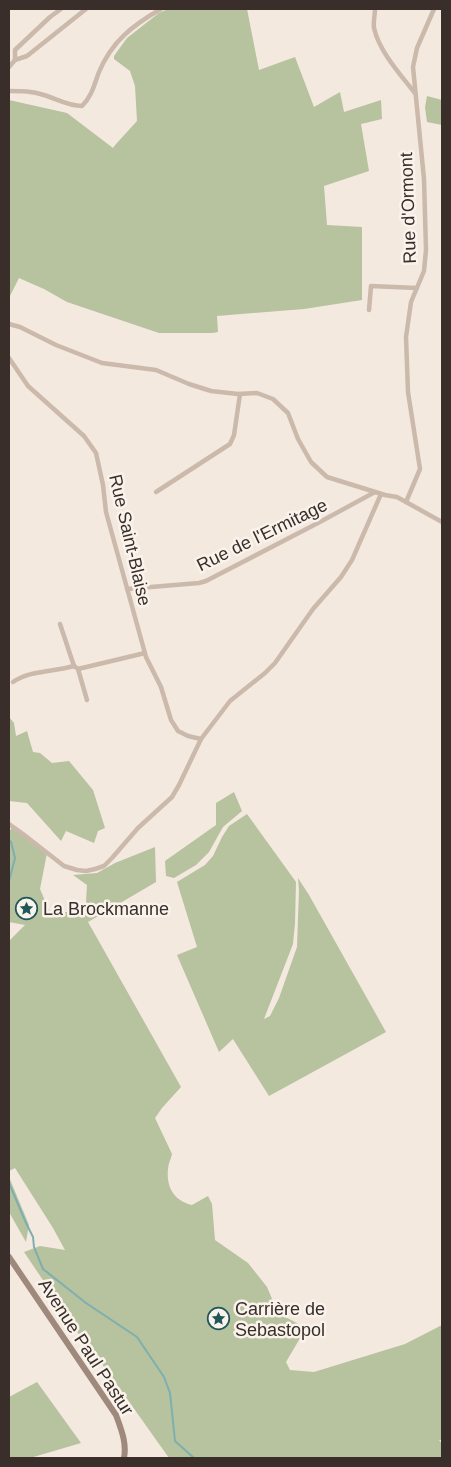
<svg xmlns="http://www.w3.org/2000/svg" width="451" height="1467" font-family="Helvetica,sans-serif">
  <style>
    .green { fill: #b7c29f }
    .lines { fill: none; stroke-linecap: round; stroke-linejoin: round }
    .stream { stroke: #7eafb0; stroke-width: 2 }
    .minor { stroke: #cbb9ab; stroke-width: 4.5 }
    .secondary { stroke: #9f887c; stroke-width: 6 }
    .labels { text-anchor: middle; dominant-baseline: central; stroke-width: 5; stroke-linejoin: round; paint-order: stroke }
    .street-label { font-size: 18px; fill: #392e2a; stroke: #faf3ec }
    .poi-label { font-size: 18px; fill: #392e2a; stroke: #faf3ec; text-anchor: start }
  </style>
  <rect width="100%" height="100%" fill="#f3e9df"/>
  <g class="green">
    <polygon points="168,9 247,9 259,70 295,57 314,107 340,92 344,112 381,100 382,119 361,124 369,171 324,186 327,225 362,227 362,300 304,309 217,316 218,332 213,333 159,333 67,302 44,289 19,278 9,298 9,100 67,113 113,148 116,144 137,121 135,86 130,71 114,59 114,56 127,38 159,13"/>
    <polygon points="427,96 442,100 442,125 427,122 425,107"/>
    <polygon points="9,717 14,723 16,736 27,731 33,752 40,753 52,763 69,761 93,790 105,828 98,831 94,843 66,831 61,841 27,803 9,801"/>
    <polygon points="234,792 242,811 223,827 209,852 196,865 174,878 166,876 165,861 216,825 216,803"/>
    <polygon points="247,814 296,882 295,923 293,944 264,1019 270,1016 279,998 297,947 299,890 298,878 309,895 386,1032 269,1096 233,1039 219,1052 177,955 197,947 177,882 205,865 213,856 222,837 229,826"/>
    <path d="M 13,826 L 47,853 L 40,889 L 52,917 L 63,912 L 77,912 L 86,902 L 87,885 L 73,875 L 97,873 L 115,863 L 155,847 L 156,882 L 88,922 L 181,1087 L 162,1108 L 155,1118 L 172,1154 C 171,1159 168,1164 168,1169 C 166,1187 174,1201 192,1205 L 208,1196 L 212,1204 L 215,1240 L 248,1263 L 267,1287 L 278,1313 L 306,1328 L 286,1362 L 290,1370 L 314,1372 L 405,1344 L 442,1325 L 442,1440 L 439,1440 L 442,1444 L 442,1458 L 169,1458 L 108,1372 L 58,1307 L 57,1301 L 24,1252 L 40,1246 L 65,1250 L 53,1228 L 15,1168 L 9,1171 L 9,941 L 25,925 L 9,922 L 9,832 Z"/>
    <polygon points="9,1177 29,1225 26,1242 9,1212"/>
    <polygon points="37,1382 81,1443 30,1458 9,1458 9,1397"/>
  </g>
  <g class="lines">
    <g class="stream">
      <polyline points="9,841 11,842 15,858 9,881"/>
      <polyline points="9,1183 26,1223 33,1237 34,1247 43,1269 86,1303 137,1337 164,1377 170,1393 175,1441 194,1458"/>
    </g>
    <g class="minor">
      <path d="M 375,9 C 375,15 373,22 374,28 C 379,51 400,74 414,92"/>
      <polyline points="15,60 27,56 86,9"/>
      <polyline points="9,67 15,60 15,50 50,17 61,9"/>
      <path d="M 9,91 C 21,91 32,91 44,95 C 57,99 68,106 82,106 C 92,96 94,85 99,72 C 112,41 133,25 161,9"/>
      <polyline points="369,310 371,286 417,288"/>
      <polyline points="9,324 20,327 56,345 102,363 156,370 189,384 211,391 238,394 257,393 273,399 288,413 298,439 311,462 327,477 385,495 397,497 442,522"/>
      <polyline points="9,358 28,386 84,436 96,453 103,485 106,512 146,657 161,687 171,720 178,731 188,736 201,739"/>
      <polyline points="156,492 230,444 234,435 240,394"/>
      <polyline points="406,502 420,469 408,392 406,337 411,302 424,271 426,250 424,179 413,67 417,48 434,9"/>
      <polyline points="127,589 199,583 206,581 318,523 375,492"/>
      <polyline points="60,624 74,666"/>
      <polyline points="74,666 78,669 145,653"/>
      <polyline points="78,669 87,700"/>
      <path d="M 13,682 C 30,670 54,672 74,666"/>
      <polyline points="9,824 23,834 64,866 77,870 86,871 95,869 104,866 112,858 138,828 172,797 179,785 201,739 230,701 265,673 275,663 313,609 341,577 352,560 381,494"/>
    </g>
    <path class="secondary" d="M 9,1257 L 116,1415 C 121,1429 127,1443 124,1458"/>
  </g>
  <defs>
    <symbol id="sight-ring" viewBox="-11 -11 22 22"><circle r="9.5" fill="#faf3ec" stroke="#20585a" stroke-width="1.5"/><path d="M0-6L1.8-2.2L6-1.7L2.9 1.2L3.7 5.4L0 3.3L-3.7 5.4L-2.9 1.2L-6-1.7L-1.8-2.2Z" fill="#20585a"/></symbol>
  </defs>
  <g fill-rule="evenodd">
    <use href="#sight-ring" x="14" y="896" width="25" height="25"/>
    <use href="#sight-ring" x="206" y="1306" width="25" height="25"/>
  </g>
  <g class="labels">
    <g class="street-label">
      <text transform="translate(408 208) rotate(-92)">Rue d'Ormont</text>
      <text transform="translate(262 535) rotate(-26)">Rue de l'Ermitage</text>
      <text transform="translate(130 540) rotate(77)">Rue Saint-Blaise</text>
      <text transform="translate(86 1347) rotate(57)">Avenue Paul Pastur</text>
    </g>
    <g class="poi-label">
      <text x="43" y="909">La Brockmanne</text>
      <text x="235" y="1309">Carrière de<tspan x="235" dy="21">Sebastopol</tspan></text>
    </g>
  </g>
  <rect width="451" height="1467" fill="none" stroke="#392e2a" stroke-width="20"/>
</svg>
